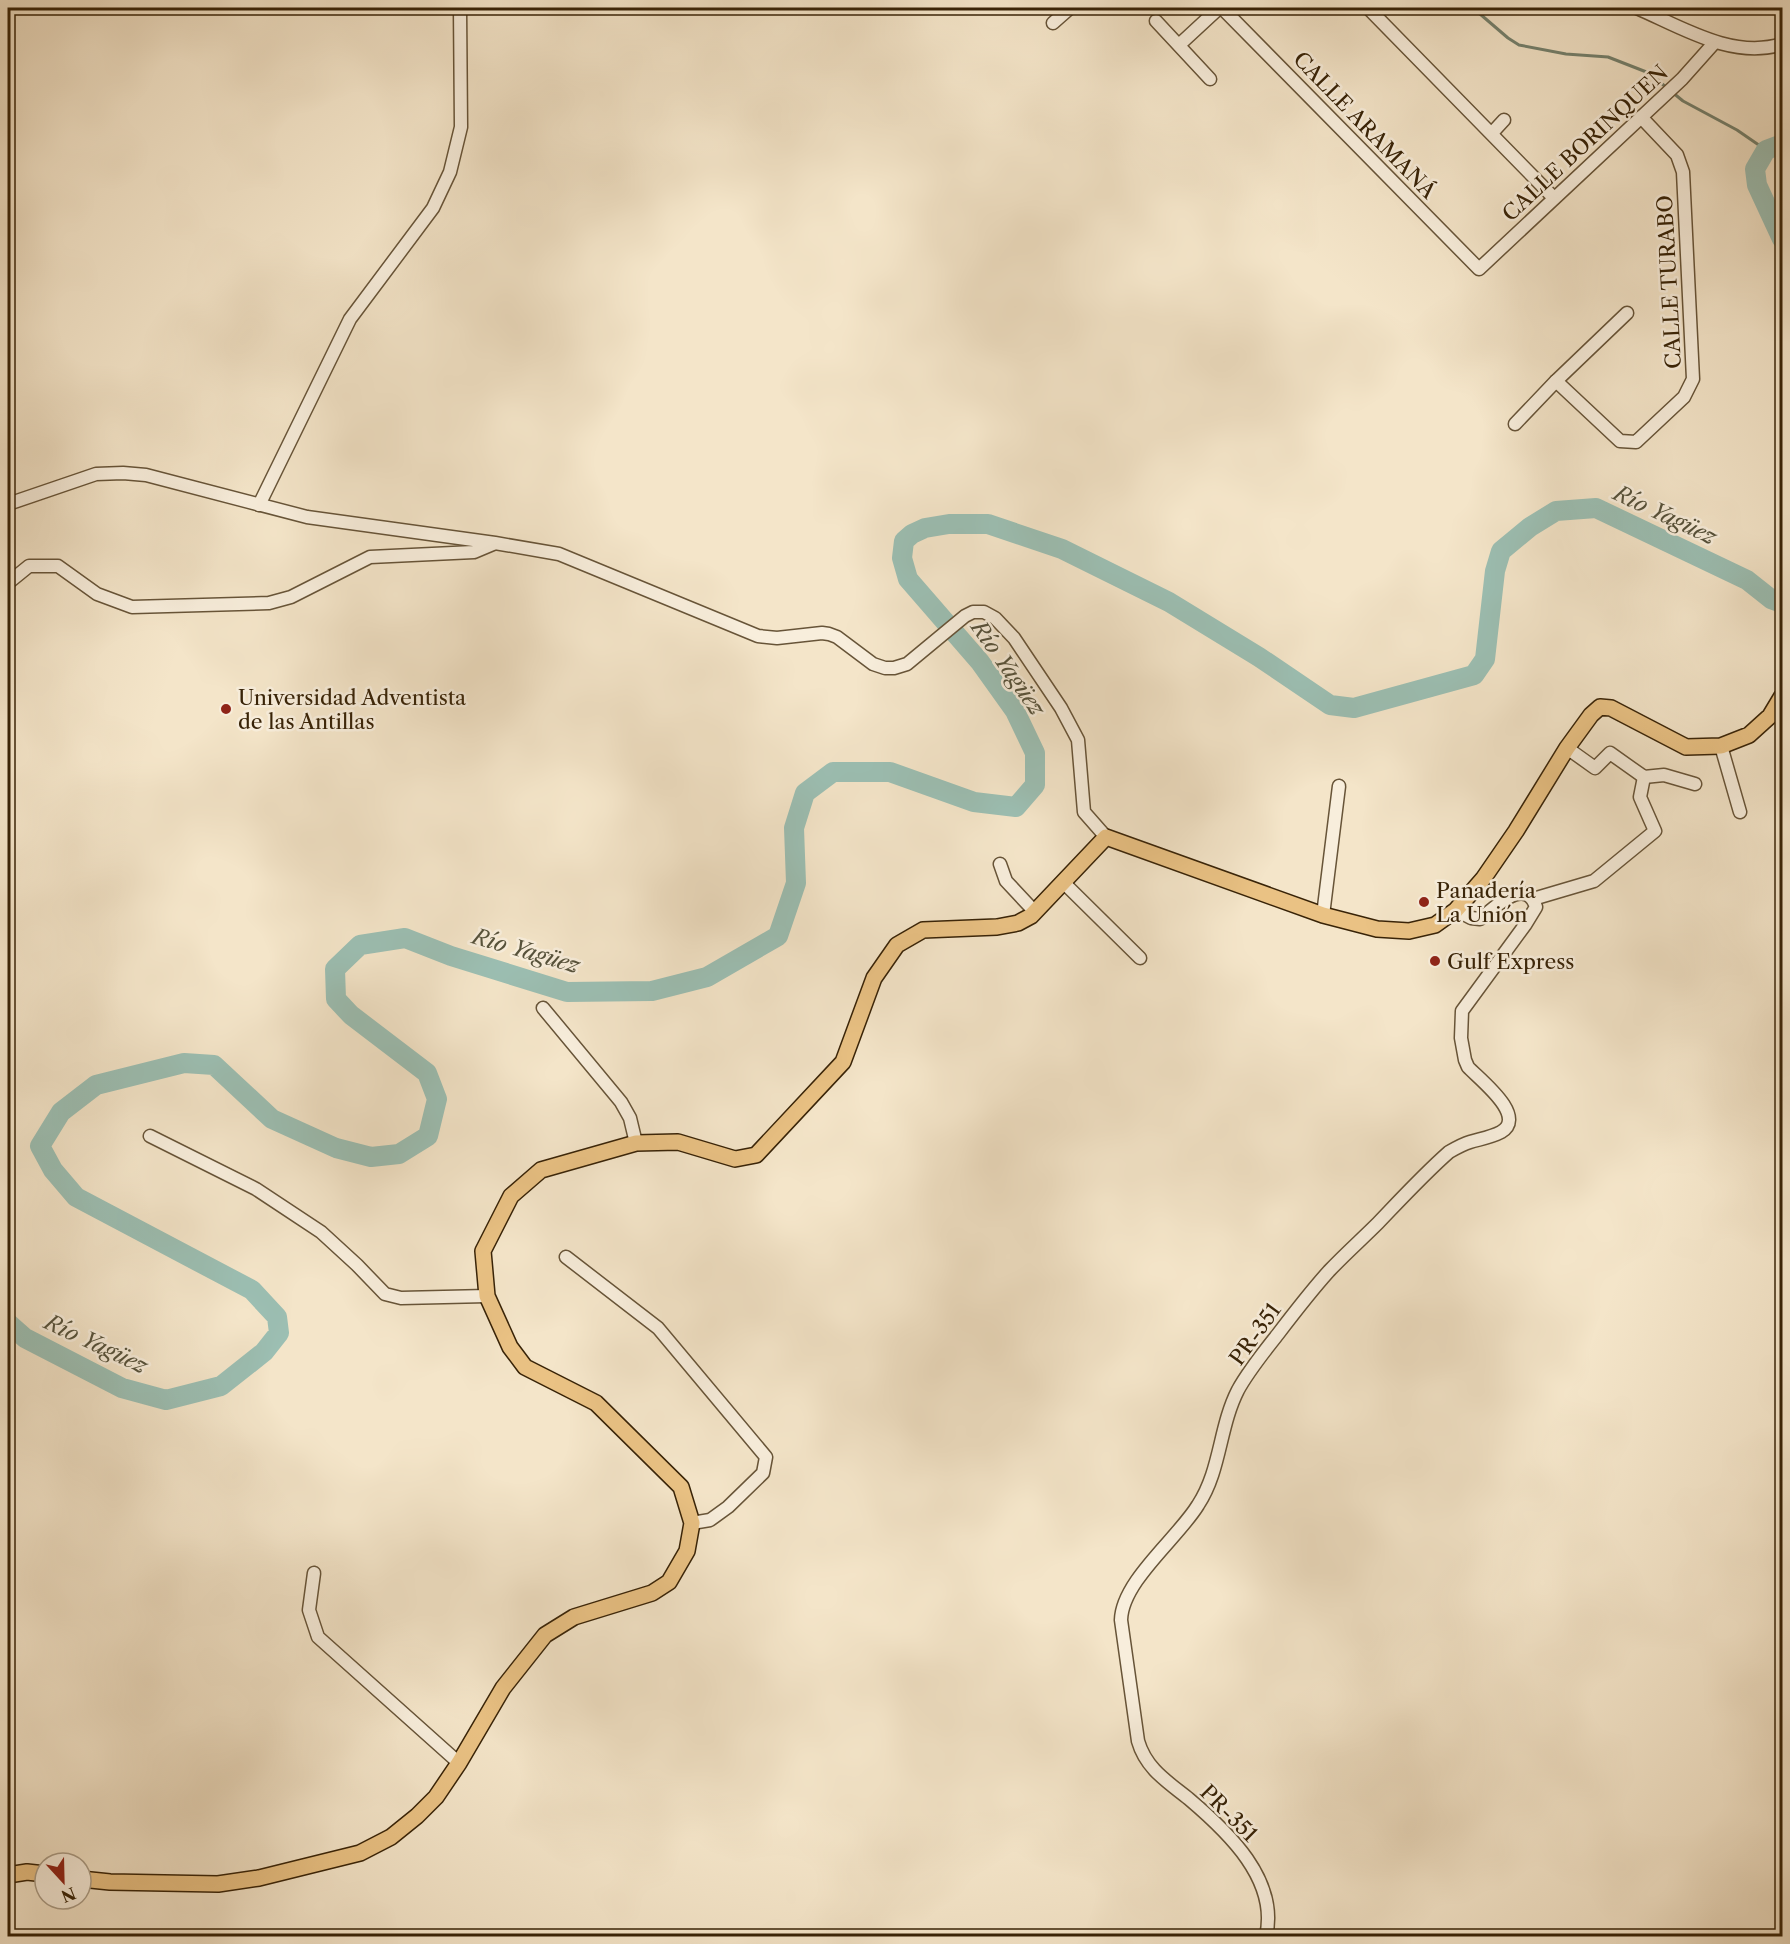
<svg xmlns="http://www.w3.org/2000/svg" width="1790" height="1944" font-family="'Libre Caslon Text',serif">
  <style>
    .lines { fill: none; stroke-linecap: round; stroke-linejoin: round }
    .stream { stroke: #74816e; stroke-width: 3 }
    .river { stroke: #9cbfb3; stroke-width: 20 }
    .minor-casing { stroke: #675438; stroke-width: 15 }
    .major-casing { stroke: #382307; stroke-width: 18 }
    .minor { stroke: #f8eedc; stroke-width: 12 }
    .major { stroke: #eac284; stroke-width: 15 }
    .poi-dot { fill: #8f2418; stroke: #f8eedc; stroke-width: 2 }
    .labels { text-anchor: middle; dominant-baseline: central; stroke-width: 5; stroke-linejoin: round; paint-order: stroke }
    .street-label { font-size: 21px; fill: #382307; stroke: #f8eedc }
    .poi-label { font-size: 21px; fill: #382307; stroke: #f8eedc; text-anchor: start }
    .water-label { font-size: 22px; font-style: italic; fill: #56523b; stroke: #f8eedc }
  </style>
  <rect width="100%" height="100%" fill="#f4e5c9"/>
  <filter id="stains"><feTurbulence type="fractalNoise" baseFrequency=".00333" numOctaves="4"/><feColorMatrix values="0 0 0 0 .2 0 0 0 0 .09 0 0 0 0 .02 0 0 0 .5 -.17"/></filter>
  <radialGradient id="worn" r=".72"><stop offset=".6" stop-color="#630" stop-opacity="0"/><stop offset="1" stop-color="#630" stop-opacity=".3"/></radialGradient>
  <g class="lines">
    <g class="stream">
      <polyline points="1473,8 1508,38 1519,45 1566,54 1608,57 1649,73 1667,88"/>
      <polyline points="1672,92 1683,101 1737,130 1766,150"/>
    </g>
    <g class="river">
      <polyline points="1782,144 1766,150 1755,169 1757,185 1782,239"/>
      <polyline points="8,1323 25,1338 122,1388 166,1400 221,1386 264,1352 279,1333 277,1317 252,1290 76,1197 53,1170 40,1146 61,1112 96,1085 184,1063 214,1065 272,1119 336,1148 371,1157 399,1154 428,1136 437,1099 427,1073 351,1015 336,999 335,969 360,945 405,938 451,956 567,992 652,991 707,977 778,936 796,883 794,828 805,793 833,772 890,772 974,802 1016,807 1035,785 1035,753 1015,711 980,662 908,579 902,558 904,541 912,534 925,528 949,524 988,524 1062,549 1169,602 1259,657 1330,705 1354,708 1474,675 1485,659 1495,571 1501,551 1530,527 1556,511 1596,508 1747,580 1771,599 1782,603"/>
    </g>
    <defs>
      <g id="minor">
        <polyline points="1222,8 1479,269 1682,79 1715,42"/>
        <polyline points="1368,8 1554,198"/>
        <path d="M 1637,8 C 1681,27 1733,60 1782,44"/>
        <polyline points="1156,21 1210,79"/>
        <polyline points="1053,23 1070,8"/>
        <polyline points="1179,45 1219,8"/>
        <polyline points="1492,133 1504,120"/>
        <polyline points="1556,381 1620,441 1636,442 1684,397 1693,379 1683,172 1677,155 1641,117"/>
        <polyline points="1515,424 1556,381 1627,313"/>
        <polyline points="8,504 96,474 123,473 146,475 307,517 495,543 559,554 758,636 777,638 822,633 829,634 837,637 873,664 885,668 894,668 907,664 965,616 973,612 984,612 995,618 1014,638 1061,708 1078,740 1084,812 1106,837"/>
        <polyline points="259,505 350,319 433,208 450,172 461,127 460,8"/>
        <polyline points="8,583 29,566 58,566 97,594 132,607 269,603 291,597 370,557 474,552 493,544"/>
        <polyline points="1721,746 1740,812"/>
        <polyline points="1567,748 1595,768 1610,753 1644,777 1664,775 1695,784"/>
        <polyline points="1000,864 1006,881 1035,912"/>
        <polyline points="1063,882 1140,958"/>
        <polyline points="1533,899 1594,881 1655,831 1640,797 1644,777"/>
        <polyline points="1323,915 1339,786"/>
        <polyline points="543,1008 621,1102 630,1118 636,1143"/>
        <polyline points="150,1136 256,1189 321,1232 357,1265 385,1294 401,1298 487,1296"/>
        <polyline points="566,1257 658,1328 766,1457 763,1473 728,1507 710,1520 692,1523"/>
        <polyline points="314,1573 309,1610 318,1637 459,1763"/>
        <path d="M 1266,1936 C 1279,1880 1228,1832 1189,1799 C 1168,1782 1146,1769 1138,1741 L 1121,1620 C 1122,1581 1178,1538 1198,1505 C 1221,1470 1219,1427 1238,1390 C 1249,1370 1264,1352 1278,1334 C 1294,1313 1311,1291 1329,1271 C 1345,1254 1362,1239 1378,1223 C 1401,1199 1424,1174 1449,1152 C 1456,1148 1463,1144 1470,1142 C 1480,1139 1492,1137 1501,1132 C 1528,1116 1479,1079 1468,1067 L 1465,1060 L 1461,1038 L 1462,1011 L 1525,925 L 1536,907 C 1525,875 1495,908 1480,919 L 1471,918 L 1456,910"/>
      </g>
      <g id="major">
        <polyline points="8,1875 27,1872 45,1874"/>
        <polyline points="81,1879 110,1882 218,1884 259,1878 360,1853 391,1837 417,1816 436,1797 459,1763 503,1688 545,1635 574,1617 652,1593 669,1582 687,1551 692,1523 681,1487 596,1403 525,1367 510,1347 487,1296 483,1251 511,1196 541,1170 636,1143 678,1142 735,1159 756,1155 843,1062 874,978 897,945 923,930 997,927 1018,923 1031,916 1106,837 1323,915 1377,929 1409,931 1435,925 1456,910 1483,879 1516,831 1567,748 1591,715 1600,707 1611,708 1686,747 1721,746 1749,735 1770,716 1782,696"/>
      </g>
    </defs>
    <use href="#minor" class="minor-casing"/>
    <use href="#major" class="major-casing"/>
    <use href="#minor" class="minor"/>
    <use href="#major" class="major"/>
  </g>
  <g class="poi-dot">
    <circle cx="226" cy="709" r="6"/>
    <circle cx="1424" cy="902" r="6"/>
    <circle cx="1435" cy="961" r="6"/>
  </g>
  <g class="labels">
    <g class="street-label">
      <text transform="translate(1365 125) rotate(46)">CALLE ARAMANÁ</text>
      <text transform="translate(1585 143) rotate(-43)">CALLE BORINQUEN</text>
      <text transform="translate(1669 282) rotate(-93)">CALLE TURABO</text>
      <text transform="translate(1255 1334) rotate(-54)">PR-351</text>
      <text transform="translate(1229 1813) rotate(45)">PR-351</text>
    </g>
    <g class="poi-label">
      <text x="238" y="697">Universidad Adventista<tspan x="238" dy="24">de las Antillas</tspan></text>
      <text x="1436" y="890">Panadería<tspan x="1436" dy="24">La Unión</tspan></text>
      <text x="1447" y="961">Gulf Express</text>
    </g>
    <g class="water-label">
      <text transform="translate(1665 515) rotate(25)">Río Yagüez</text>
      <text transform="translate(1008 668) rotate(55)">Río Yagüez</text>
      <text transform="translate(526 951) rotate(16)">Río Yagüez</text>
      <text transform="translate(96 1344) rotate(25)">Río Yagüez</text>
    </g>
  </g>
  <rect width="1790" height="1944" fill="none" stroke="#f4e5c9" stroke-width="30"/>
  <rect x="9" y="9" width="1772" height="1926" fill="none" stroke="#382307" stroke-width="3"/>
  <rect x="15" y="15" width="1760" height="1914" fill="none" stroke="#382307" stroke-width="1.5"/>
  <g transform="translate(63 1881) rotate(158)"><circle r="28" fill="#f8eedc" stroke="#ab9d87" stroke-width="1.5"/>
  <path d="M0-4.5L10 22L0 15L-10 22Z" fill="#8f2418"/>
  <text y="-9" font-size="16" font-weight="bold" text-anchor="middle" fill="#382307">N</text>
  </g>
  <rect width="100%" height="100%" filter="url(#stains)"/>
  <rect width="100%" height="100%" fill="url(#worn)"/>
</svg>
